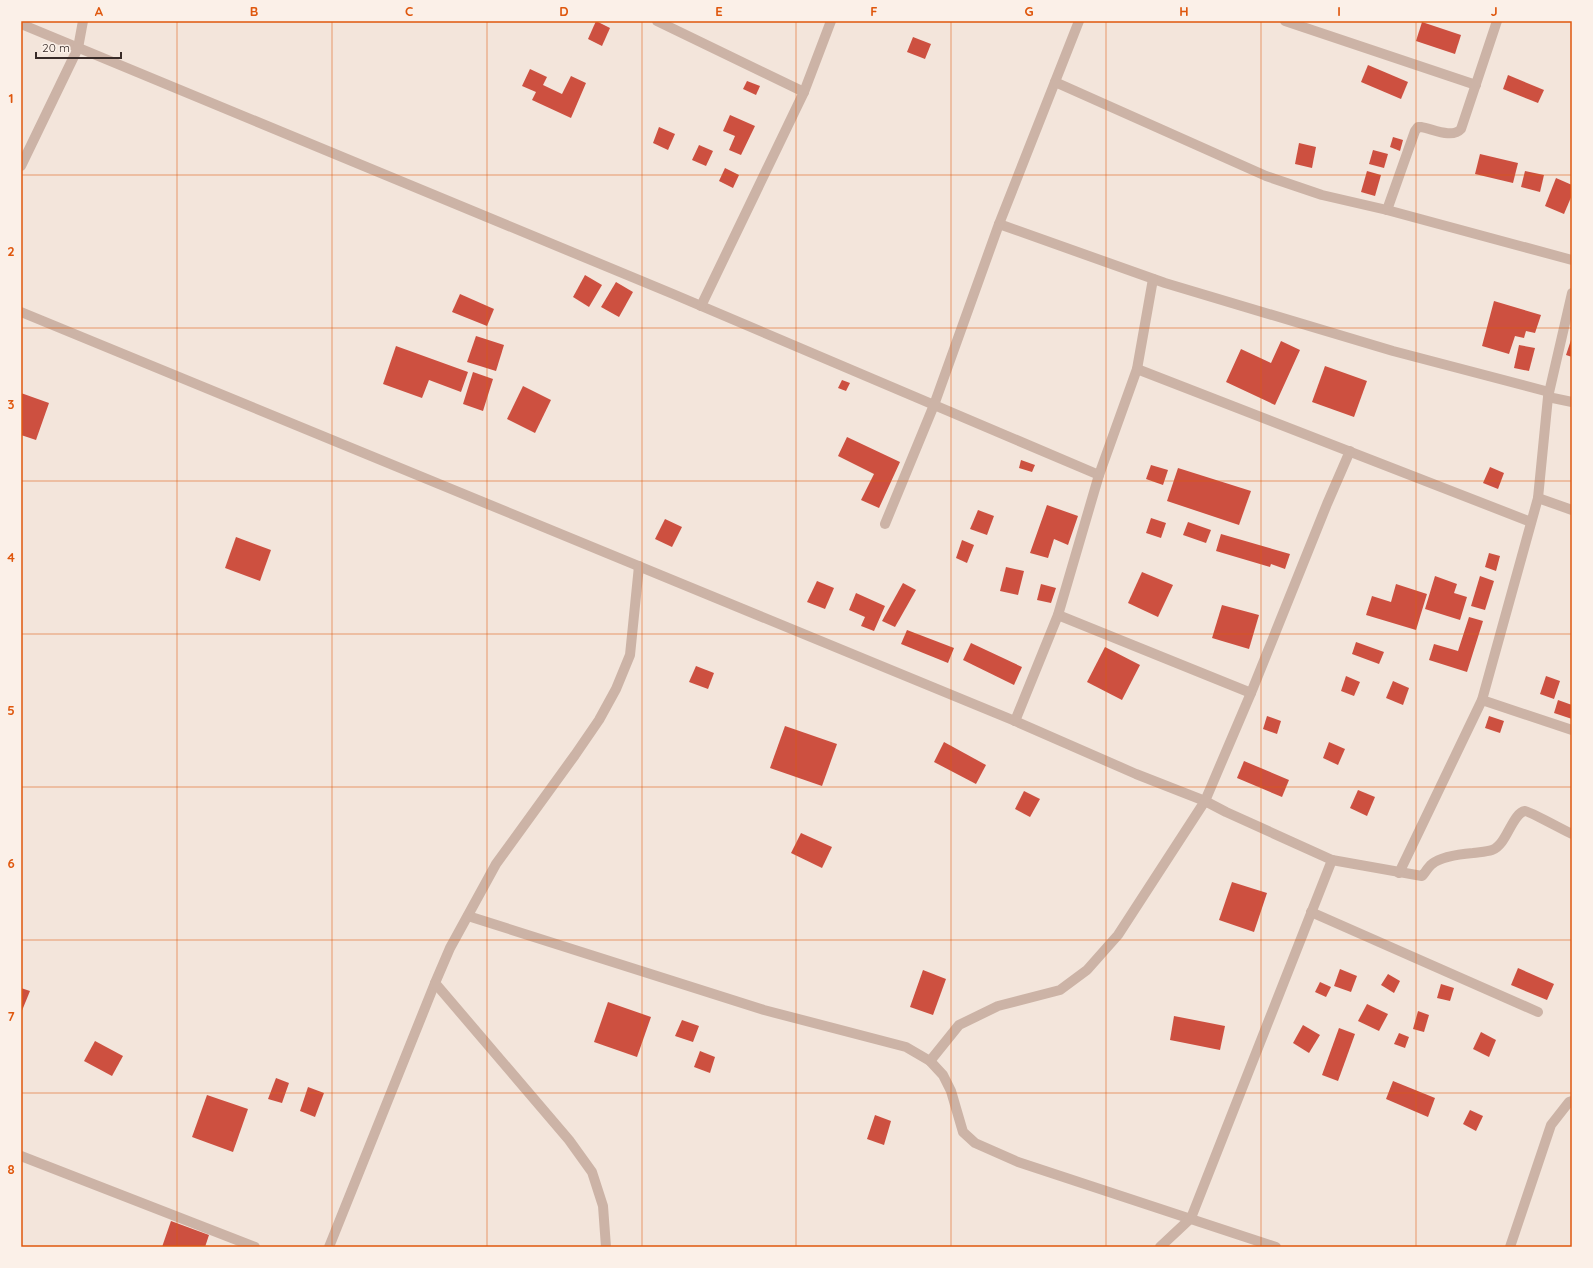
<svg xmlns="http://www.w3.org/2000/svg" width="1593" height="1268" font-family="Quicksand,sans-serif">
  <style>
    .building { fill: #cd5040 }
    .lines { fill: none; stroke-linecap: round; stroke-linejoin: round }
    .street { stroke: #ccb3a6; stroke-width: 10 }
    .grid { fill: none; stroke: #df570d; stroke-width: 1; stroke-opacity: 0.55 }
    .neatline { fill: none; stroke: #df570d; stroke-width: 1.5 }
    .grid-label { font-size: 13px; text-anchor: middle; font-weight: bold; fill: #df570d }
  </style>
  <rect width="100%" height="100%" fill="#f3e5db"/>
  <g class="building">
    <polygon points="596,21 610,28 602,46 588,39"/>
    <polygon points="1422,22 1461,35 1455,54 1416,41"/>
    <polygon points="913,37 931,44 925,59 907,52"/>
    <polygon points="1368,65 1408,82 1401,99 1361,82"/>
    <polygon points="530,69 547,77 543,85 562,94 571,76 586,83 571,118 532,100 536,92 522,86"/>
    <polygon points="1508,75 1544,90 1538,103 1503,89"/>
    <polygon points="747,81 760,86 756,95 743,89"/>
    <polygon points="730,115 755,126 741,155 729,150 735,136 723,131"/>
    <polygon points="659,127 675,134 668,150 653,143"/>
    <polygon points="1393,137 1403,140 1400,151 1390,147"/>
    <polygon points="1299,143 1316,147 1312,168 1295,164"/>
    <polygon points="699,145 713,151 706,166 692,160"/>
    <polygon points="1373,150 1388,154 1384,168 1369,164"/>
    <polygon points="1480,154 1518,163 1513,183 1475,174"/>
    <polygon points="725,168 739,175 733,188 719,181"/>
    <polygon points="1367,171 1381,175 1375,196 1361,192"/>
    <polygon points="1525,171 1544,175 1540,192 1521,187"/>
    <polygon points="1556,178 1572,185 1572,195 1564,214 1545,206"/>
    <polygon points="585,275 602,285 589,307 573,297"/>
    <polygon points="616,282 633,292 619,317 601,307"/>
    <polygon points="460,294 494,309 487,326 452,312"/>
    <polygon points="1494,301 1541,315 1535,333 1526,331 1524,338 1515,336 1509,354 1482,346"/>
    <polygon points="476,336 504,345 496,371 467,362"/>
    <polygon points="1572,337 1572,357 1566,355"/>
    <polygon points="1281,341 1300,350 1275,405 1226,382 1241,349 1271,363"/>
    <polygon points="1519,345 1535,348 1529,371 1514,368"/>
    <polygon points="396,346 468,372 461,392 429,380 422,398 383,384"/>
    <polygon points="1325,366 1367,381 1354,417 1312,402"/>
    <polygon points="473,372 493,379 483,411 463,404"/>
    <polygon points="842,380 850,383 846,391 838,388"/>
    <polygon points="523,386 551,400 535,433 507,419"/>
    <polygon points="21,393 49,403 36,440 21,435"/>
    <polygon points="847,437 900,462 879,508 861,500 874,474 838,456"/>
    <polygon points="1021,460 1035,465 1032,472 1019,468"/>
    <polygon points="1151,465 1168,470 1163,485 1146,479"/>
    <polygon points="1490,467 1504,473 1498,489 1483,483"/>
    <polygon points="1178,468 1251,491 1239,525 1167,501"/>
    <polygon points="1047,505 1078,516 1068,545 1054,539 1048,558 1030,553"/>
    <polygon points="978,510 994,516 987,535 970,529"/>
    <polygon points="1151,518 1166,523 1161,538 1146,533"/>
    <polygon points="665,519 682,527 672,547 655,539"/>
    <polygon points="1188,522 1211,530 1206,543 1183,535"/>
    <polygon points="1221,534 1290,554 1285,569 1271,564 1270,567 1216,551"/>
    <polygon points="236,537 271,550 260,581 225,568"/>
    <polygon points="962,540 974,545 967,563 956,558"/>
    <polygon points="1489,553 1500,556 1496,571 1485,567"/>
    <polygon points="1006,567 1024,571 1018,595 1000,591"/>
    <polygon points="1142,572 1173,585 1158,617 1128,603"/>
    <polygon points="1435,576 1457,584 1454,593 1467,597 1460,620 1425,609"/>
    <polygon points="1480,576 1494,581 1485,610 1471,606"/>
    <polygon points="817,581 834,588 825,609 807,602"/>
    <polygon points="903,583 916,590 895,627 882,621"/>
    <polygon points="1041,584 1056,588 1051,603 1037,600"/>
    <polygon points="1396,584 1427,594 1416,630 1366,615 1372,596 1391,602"/>
    <polygon points="856,593 885,606 874,631 861,626 865,617 849,610"/>
    <polygon points="1222,605 1259,615 1249,649 1212,638"/>
    <polygon points="1469,617 1483,621 1467,672 1429,660 1434,644 1458,651"/>
    <polygon points="907,630 954,648 948,663 901,644"/>
    <polygon points="1356,642 1384,652 1379,664 1352,654"/>
    <polygon points="971,643 1022,667 1014,685 963,660"/>
    <polygon points="1105,647 1140,665 1122,700 1087,682"/>
    <polygon points="696,666 714,673 708,689 689,682"/>
    <polygon points="1346,676 1360,682 1354,696 1341,691"/>
    <polygon points="1546,676 1560,681 1554,699 1540,694"/>
    <polygon points="1393,681 1409,688 1403,705 1386,698"/>
    <polygon points="1558,700 1572,705 1572,719 1554,713"/>
    <polygon points="1267,716 1281,721 1277,734 1263,729"/>
    <polygon points="1489,716 1504,721 1500,733 1485,728"/>
    <polygon points="785,726 837,744 822,786 770,768"/>
    <polygon points="944,742 986,765 976,784 934,762"/>
    <polygon points="1329,742 1345,749 1338,765 1323,758"/>
    <polygon points="1244,761 1289,780 1282,797 1237,778"/>
    <polygon points="1358,790 1375,797 1367,816 1350,808"/>
    <polygon points="1024,791 1040,799 1030,817 1015,809"/>
    <polygon points="801,833 832,847 822,868 791,853"/>
    <polygon points="1232,882 1267,893 1254,932 1219,920"/>
    <polygon points="1518,968 1554,984 1547,1000 1511,985"/>
    <polygon points="1340,969 1357,976 1351,992 1334,986"/>
    <polygon points="923,970 946,979 933,1015 910,1007"/>
    <polygon points="1388,974 1400,981 1394,993 1381,985"/>
    <polygon points="1320,982 1331,987 1326,997 1315,992"/>
    <polygon points="1441,984 1454,988 1450,1001 1437,998"/>
    <polygon points="21,988 30,991 21,1013"/>
    <polygon points="608,1002 651,1017 637,1057 594,1042"/>
    <polygon points="1367,1004 1388,1014 1379,1031 1358,1021"/>
    <polygon points="1418,1011 1429,1015 1424,1032 1413,1029"/>
    <polygon points="1174,1016 1225,1026 1220,1050 1170,1040"/>
    <polygon points="682,1020 699,1026 693,1042 675,1036"/>
    <polygon points="1303,1025 1320,1035 1309,1053 1293,1043"/>
    <polygon points="1339,1028 1355,1034 1338,1081 1322,1075"/>
    <polygon points="1481,1032 1496,1040 1489,1057 1473,1049"/>
    <polygon points="1399,1033 1409,1037 1405,1048 1394,1044"/>
    <polygon points="95,1041 123,1056 112,1076 84,1061"/>
    <polygon points="700,1051 715,1057 710,1073 694,1067"/>
    <polygon points="276,1078 289,1083 282,1103 268,1099"/>
    <polygon points="1393,1081 1435,1098 1428,1117 1386,1099"/>
    <polygon points="308,1087 324,1093 315,1117 300,1111"/>
    <polygon points="207,1095 248,1109 233,1152 192,1137"/>
    <polygon points="1470,1110 1483,1116 1476,1131 1463,1124"/>
    <polygon points="875,1115 891,1121 884,1145 867,1139"/>
    <polygon points="171,1221 209,1235 205,1247 162,1247"/>
  </g>
  <g class="lines">
    <g class="street">
      <polyline points="657,21 804,92"/>
      <polyline points="1285,21 1476,85"/>
      <polyline points="21,24 673,294 1099,475"/>
      <polyline points="1055,82 1266,176 1322,195 1387,210 1572,260"/>
      <polyline points="21,166 78,48 83,21"/>
      <path d="M 1387,210 L 1415,131 L 1418,127 L 1421,127 C 1433,129 1452,139 1461,129 L 1497,21"/>
      <polyline points="999,224 1165,283 1393,351 1549,392"/>
      <polyline points="701,306 804,92 831,21"/>
      <path d="M 21,312 L 1015,721 L 1136,774 L 1205,801 L 1226,812 L 1332,860 L 1422,876 C 1425,873 1428,867 1432,864 C 1442,856 1461,854 1473,853 C 1479,852 1486,852 1492,850 C 1507,845 1512,813 1525,811 C 1529,811 1565,831 1572,834"/>
      <polyline points="1137,369 1531,522"/>
      <polyline points="1548,397 1572,402"/>
      <polyline points="1538,498 1572,510"/>
      <polyline points="885,524 934,405 999,224 1079,21"/>
      <polyline points="1058,615 1251,693"/>
      <polyline points="1482,700 1572,730"/>
      <polyline points="1015,721 1058,615 1099,475 1137,369 1153,279"/>
      <polyline points="1399,873 1482,700 1538,498 1548,397 1572,293"/>
      <polyline points="1311,912 1538,1012"/>
      <polyline points="468,916 764,1010 906,1047 930,1061 943,1075 951,1091 963,1132 975,1143 1018,1162 1276,1247"/>
      <polyline points="930,1061 959,1025 998,1006 1060,990 1087,970 1118,935 1205,801 1251,693 1327,504 1350,451"/>
      <polyline points="21,1156 255,1247"/>
      <polyline points="329,1247 435,983"/>
      <polyline points="606,1247 603,1206 592,1172 569,1140 435,983 450,948 496,864 575,755 599,720 616,689 630,655 639,566"/>
      <polyline points="1160,1247 1191,1218 1332,860"/>
      <polyline points="1510,1247 1551,1125 1569,1102 1572,1101"/>
    </g>
  </g>
  <path class="grid" d="M 177,21 L 177,1247M 332,21 L 332,1247M 487,21 L 487,1247M 642,21 L 642,1247M 796,21 L 796,1247M 951,21 L 951,1247M 1106,21 L 1106,1247M 1261,21 L 1261,1247M 1416,21 L 1416,1247M 21,175 L 1572,175M 21,328 L 1572,328M 21,481 L 1572,481M 21,634 L 1572,634M 21,787 L 1572,787M 21,940 L 1572,940M 21,1093 L 1572,1093"/>
  <rect width="1593" height="1268" fill="none" stroke="#fbf0e8" stroke-width="44"/>
  <path d="M36 52v6h85v-6" fill="none" stroke="#382b28" stroke-width="2"/>
  <text x="42" y="52" font-size="12" fill="#382b28" stroke="#fbf0e8" stroke-width="3" paint-order="stroke">20 m</text>
  <rect x="22" y="22" width="1549" height="1224" class="neatline"/>
  <g class="grid-label">
    <text x="99" y="16">A</text>
    <text x="254" y="16">B</text>
    <text x="409" y="16">C</text>
    <text x="564" y="16">D</text>
    <text x="719" y="16">E</text>
    <text x="874" y="16">F</text>
    <text x="1029" y="16">G</text>
    <text x="1184" y="16">H</text>
    <text x="1339" y="16">I</text>
    <text x="1494" y="16">J</text>
    <text x="11" y="103">1</text>
    <text x="11" y="256">2</text>
    <text x="11" y="409">3</text>
    <text x="11" y="562">4</text>
    <text x="11" y="715">5</text>
    <text x="11" y="868">6</text>
    <text x="11" y="1021">7</text>
    <text x="11" y="1174">8</text>
  </g>
</svg>
